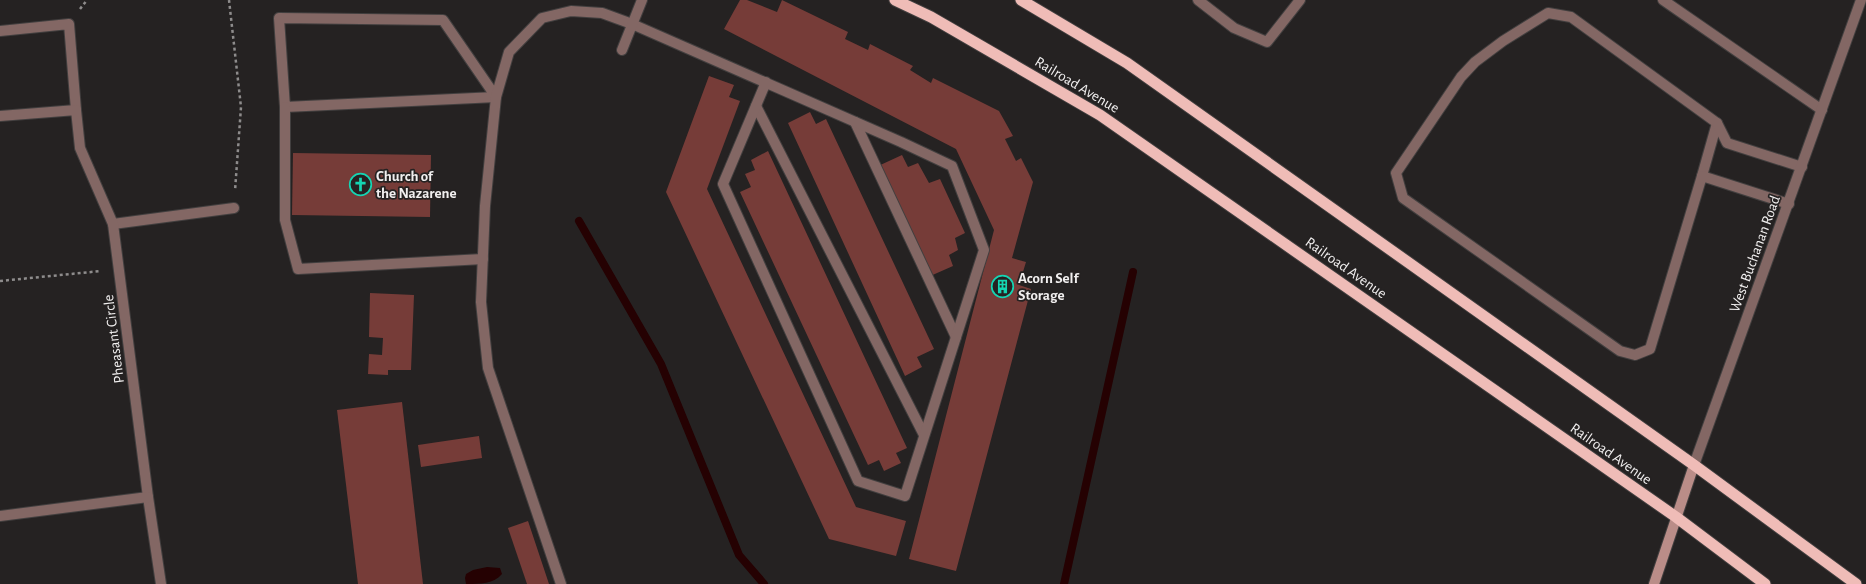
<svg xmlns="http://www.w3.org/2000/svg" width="1866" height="584" font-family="'Alegreya Sans',sans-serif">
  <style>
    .water { fill: #250102 }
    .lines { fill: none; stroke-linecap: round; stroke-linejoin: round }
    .stream { stroke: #250102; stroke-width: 8 }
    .building { fill: #763c38 }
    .service-casing { stroke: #423f3f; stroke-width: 12 }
    .minor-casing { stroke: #423f3f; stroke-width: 12 }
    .tertiary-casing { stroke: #423f3f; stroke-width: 12 }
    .secondary-casing { stroke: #423f3f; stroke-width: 12 }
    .trunk-casing { stroke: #423f3f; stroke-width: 13 }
    .path { stroke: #8e8c8c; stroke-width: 2.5; stroke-dasharray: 3 3; stroke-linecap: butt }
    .service { stroke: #836764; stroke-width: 10 }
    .minor { stroke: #836764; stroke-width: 10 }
    .tertiary { stroke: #836764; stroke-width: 10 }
    .secondary { stroke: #ba8d88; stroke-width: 10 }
    .trunk { stroke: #efbcb7; stroke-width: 11 }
    .labels { text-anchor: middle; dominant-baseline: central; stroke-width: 3.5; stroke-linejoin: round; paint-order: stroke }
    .street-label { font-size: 15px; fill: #f1efef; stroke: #252222 }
    .poi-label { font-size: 15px; font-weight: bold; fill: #f1efef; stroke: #252222; text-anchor: start }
  </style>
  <rect width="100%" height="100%" fill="#252222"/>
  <path class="water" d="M 487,567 L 500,568 L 502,574 C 494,584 480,584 466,584 L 465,578 L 466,574 L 473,570 Z"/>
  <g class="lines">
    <g class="stream">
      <polyline points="579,221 661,364 739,555 764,584"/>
      <polyline points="1064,584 1133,272"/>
    </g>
  </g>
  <g class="building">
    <polygon points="740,0 747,0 777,12 782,0 848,32 845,39 868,50 870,44 913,66 910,70 931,83 933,78 999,111 1013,136 1005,139 1016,161 1021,158 1033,182 1012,258 1026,262 1019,285 1031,289 956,571 909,559 994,230 956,149 724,29"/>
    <polygon points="709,76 734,85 729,97 740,101 707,189 856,507 906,521 896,556 829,539 666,192"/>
    <polygon points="810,112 816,124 826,119 934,349 917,357 922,367 905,376 788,123"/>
    <polygon points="768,151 907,448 896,453 901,463 884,471 879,460 868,465 740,192 751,187 745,174 755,170 751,160"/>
    <polygon points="293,153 431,155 430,217 292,215"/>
    <polygon points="902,155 908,167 918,163 929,183 940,179 965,233 955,238 958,250 949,255 953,266 928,277 876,167"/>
    <polygon points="370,293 414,295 411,370 388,370 388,375 368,374 369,354 382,355 383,338 369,337"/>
    <polygon points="402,402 423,584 358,584 337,410"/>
    <polygon points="479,436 482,458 421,467 418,445"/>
    <polygon points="528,521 549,584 527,584 508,528"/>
  </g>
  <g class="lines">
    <defs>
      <g id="service">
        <polyline points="1198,0 1234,28 1267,42 1300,0"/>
        <polyline points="1663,0 1822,110"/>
        <polygon points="279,18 443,20 496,97 285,107"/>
        <polyline points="0,31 69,24 76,110"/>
        <polyline points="756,106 924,435"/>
        <polyline points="285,107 285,220 298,269 483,259"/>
        <polyline points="855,122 956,337"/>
        <polyline points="1702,176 1717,123"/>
        <polyline points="1789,204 1702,176 1650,349 1635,355 1620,351 1403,198 1396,173 1461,77 1475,62 1503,41 1548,13 1571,17 1717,123 1727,143 1802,167"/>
        <polyline points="113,224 234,208"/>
        <polyline points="561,584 488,368 481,302 485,206 496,97 509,52 542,18 571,11 602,13 632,24 901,142 952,166 984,250 905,496 858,481 723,184 766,82"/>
      </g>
      <g id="minor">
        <polyline points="622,50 642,0"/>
        <polyline points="0,116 76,110 80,148 113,224 148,497 161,584"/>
        <polyline points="0,516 148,497"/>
      </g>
      <polyline id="tertiary" points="1694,465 1861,0"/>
      <polyline id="secondary" points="1654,584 1694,465"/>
      <g id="trunk">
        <polyline points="895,0 931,17 1100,115 1676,517 1765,584"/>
        <polyline points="1021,0 1127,63 1694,465 1856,584"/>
      </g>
    </defs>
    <use href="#service" class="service-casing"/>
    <use href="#minor" class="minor-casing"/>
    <use href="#tertiary" class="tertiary-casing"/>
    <use href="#secondary" class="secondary-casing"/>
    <use href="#trunk" class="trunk-casing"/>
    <g class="path">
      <polyline points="229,0 241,107 235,191"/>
      <polyline points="80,9 87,0"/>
      <polyline points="0,281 101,271"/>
    </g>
    <use href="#service" class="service"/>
    <use href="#minor" class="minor"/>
    <use href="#tertiary" class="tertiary"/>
    <use href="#secondary" class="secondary"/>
    <use href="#trunk" class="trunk"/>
  </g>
  <defs>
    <symbol id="church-ring" viewBox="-11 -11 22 22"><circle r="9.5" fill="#252222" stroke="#15d5b3" stroke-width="1.5"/><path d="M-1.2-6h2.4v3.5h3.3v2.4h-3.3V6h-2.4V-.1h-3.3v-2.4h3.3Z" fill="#15d5b3"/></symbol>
    <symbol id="building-ring" viewBox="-11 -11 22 22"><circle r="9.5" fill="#252222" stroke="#15d5b3" stroke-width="1.5"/><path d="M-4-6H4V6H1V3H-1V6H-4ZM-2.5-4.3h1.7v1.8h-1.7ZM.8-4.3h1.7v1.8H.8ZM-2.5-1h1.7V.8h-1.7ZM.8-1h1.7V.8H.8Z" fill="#15d5b3"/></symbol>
  </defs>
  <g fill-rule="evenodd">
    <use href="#church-ring" x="348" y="172" width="25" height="25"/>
    <use href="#building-ring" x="990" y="274" width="25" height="25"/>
  </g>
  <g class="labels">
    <g class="street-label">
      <text transform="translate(1077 85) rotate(31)">Railroad Avenue</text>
      <text transform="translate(1755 254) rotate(-70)">West Buchanan Road</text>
      <text transform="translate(1346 268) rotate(35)">Railroad Avenue</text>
      <text transform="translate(114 339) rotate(-97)">Pheasant Circle</text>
      <text transform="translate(1611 454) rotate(35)">Railroad Avenue</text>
    </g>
    <g class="poi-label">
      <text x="376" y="176">Church of<tspan x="376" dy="17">the Nazarene</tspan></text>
      <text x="1018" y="278">Acorn Self<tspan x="1018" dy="17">Storage</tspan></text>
    </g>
  </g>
</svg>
